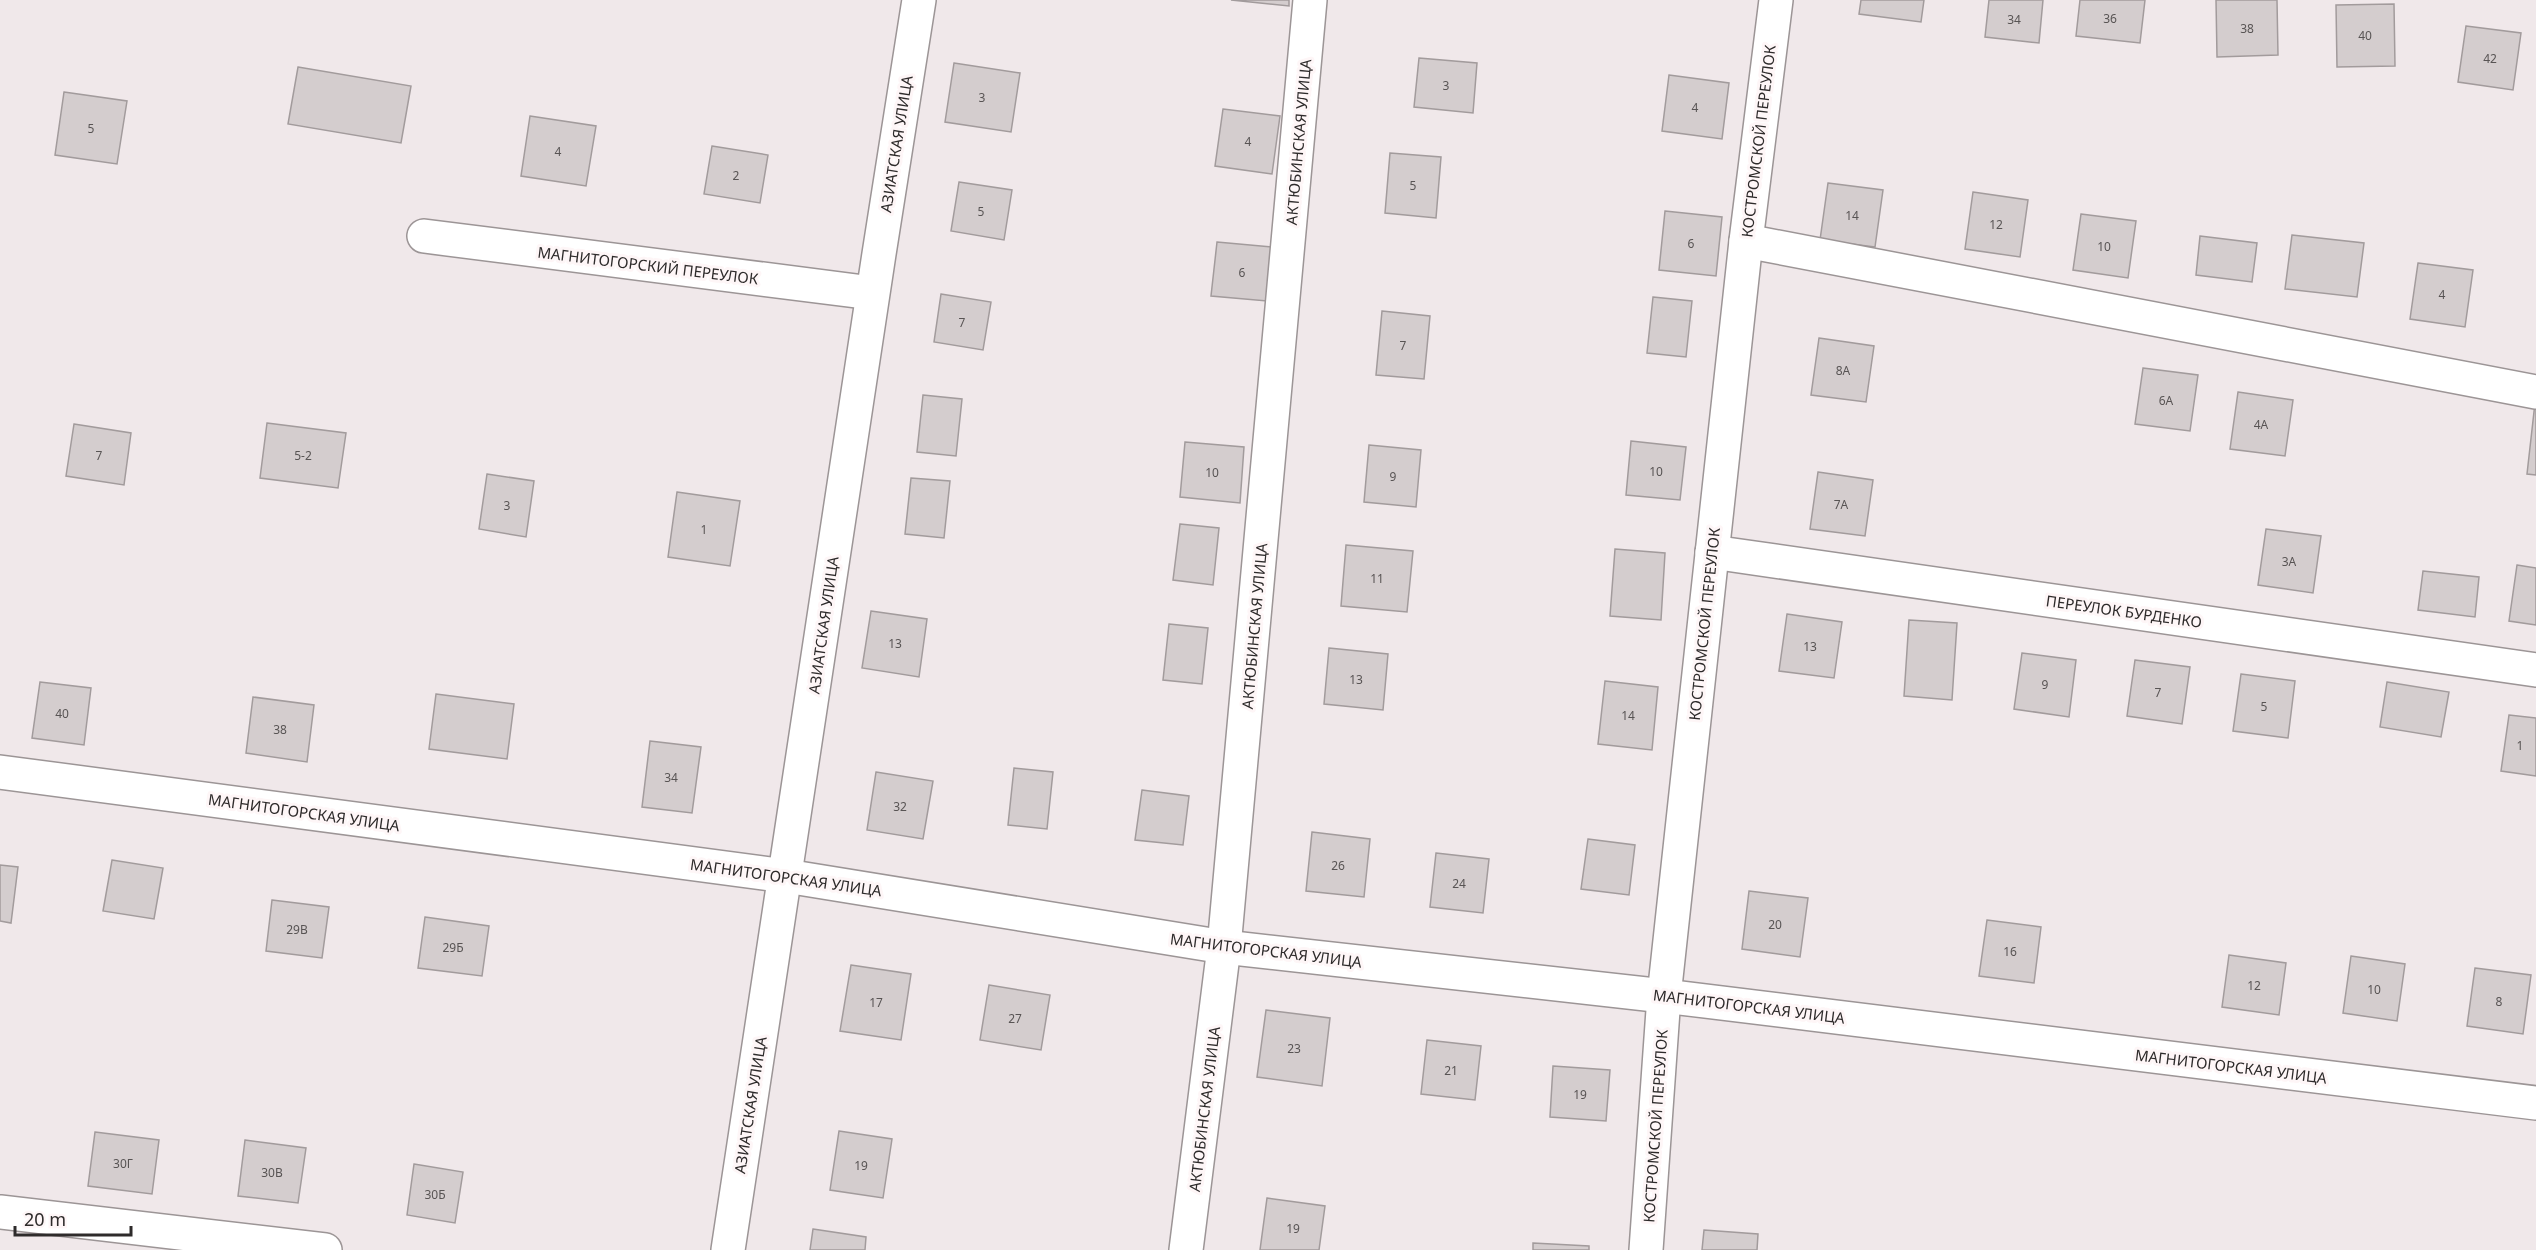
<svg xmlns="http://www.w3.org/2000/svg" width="2536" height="1250" font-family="'Noto Sans',sans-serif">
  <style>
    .building { fill: #d4cdce; stroke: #a29b9c; stroke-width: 1.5 }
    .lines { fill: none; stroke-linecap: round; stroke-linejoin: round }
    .street-casing { stroke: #9c9596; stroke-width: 36 }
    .street { stroke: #fff; stroke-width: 33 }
    .labels { text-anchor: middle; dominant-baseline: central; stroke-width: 6; stroke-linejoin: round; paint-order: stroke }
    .number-label { font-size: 12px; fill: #585454 }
    .street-label { font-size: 15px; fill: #2e2b2b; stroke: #fef6f7 }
  </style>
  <rect width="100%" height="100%" fill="#f0e8ea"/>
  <g class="building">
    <polygon points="1231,0 1289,0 1289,6"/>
    <polygon points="1861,0 1924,0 1921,22 1859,14"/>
    <polygon points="1989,0 2043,0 2039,43 1985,37"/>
    <polygon points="2080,0 2145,0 2140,43 2076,36"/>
    <polygon points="2216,0 2277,0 2278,55 2217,57"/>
    <polygon points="2394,4 2395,66 2337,67 2336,5"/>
    <polygon points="2466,26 2521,33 2513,90 2458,82"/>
    <polygon points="1419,58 1477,63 1473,113 1414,107"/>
    <polygon points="954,63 1020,73 1011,132 945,122"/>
    <polygon points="298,67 411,86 401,143 288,124"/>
    <polygon points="1669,75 1729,83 1722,139 1662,131"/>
    <polygon points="64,92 127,101 117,164 55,155"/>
    <polygon points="1223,109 1280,116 1272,174 1215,166"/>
    <polygon points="530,116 596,126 586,186 521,176"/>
    <polygon points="712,146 768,155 760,203 704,194"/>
    <polygon points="1390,153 1441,157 1436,218 1385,213"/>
    <polygon points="959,182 1012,190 1004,240 951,231"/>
    <polygon points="1828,183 1883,190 1875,247 1820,240"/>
    <polygon points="1973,192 2028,200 2020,257 1965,249"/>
    <polygon points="1665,211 1722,217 1716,276 1659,270"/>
    <polygon points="2081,214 2136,221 2128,278 2073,270"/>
    <polygon points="2292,235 2364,243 2357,297 2285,289"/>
    <polygon points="2200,236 2257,243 2252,282 2196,275"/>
    <polygon points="1217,242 1272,247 1267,301 1211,296"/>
    <polygon points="2418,263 2473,270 2465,327 2410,319"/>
    <polygon points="941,294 991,302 983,350 934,342"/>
    <polygon points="1653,297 1692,301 1686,357 1647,353"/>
    <polygon points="1382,311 1430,316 1424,379 1376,375"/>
    <polygon points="1819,338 1874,346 1866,402 1811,395"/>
    <polygon points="2143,368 2198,375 2190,431 2135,424"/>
    <polygon points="2238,392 2293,400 2285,456 2230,449"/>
    <polygon points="923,395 962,399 956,456 917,452"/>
    <polygon points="2535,403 2536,404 2536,475 2527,474"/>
    <polygon points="267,423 346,433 338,488 260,478"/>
    <polygon points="74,424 131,433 124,485 66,476"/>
    <polygon points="1631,441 1686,447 1680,500 1626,495"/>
    <polygon points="1185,442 1244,447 1240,503 1180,497"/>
    <polygon points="1369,445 1421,450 1416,507 1364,502"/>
    <polygon points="1818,472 1873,480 1865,536 1810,529"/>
    <polygon points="487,474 534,481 526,537 479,529"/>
    <polygon points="911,478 950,481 944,538 905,534"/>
    <polygon points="677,492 740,501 730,566 668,557"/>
    <polygon points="1180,524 1219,528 1213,585 1173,580"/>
    <polygon points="2266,529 2321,536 2313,593 2258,585"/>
    <polygon points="1346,545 1413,551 1407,612 1341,606"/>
    <polygon points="1615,549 1665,553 1661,620 1610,616"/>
    <polygon points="2517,565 2536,568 2536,625 2509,621"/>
    <polygon points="2423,571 2479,577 2475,617 2418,610"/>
    <polygon points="871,611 927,619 919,677 862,668"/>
    <polygon points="1787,614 1842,622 1834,678 1779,671"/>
    <polygon points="1909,620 1957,623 1952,700 1904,696"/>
    <polygon points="1169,624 1208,628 1202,684 1163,680"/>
    <polygon points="1329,648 1388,654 1383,710 1324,704"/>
    <polygon points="2022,653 2076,660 2069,717 2014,709"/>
    <polygon points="2135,660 2190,667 2182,724 2127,716"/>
    <polygon points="2241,674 2295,681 2288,738 2233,731"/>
    <polygon points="1605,681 1658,687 1652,750 1598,744"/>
    <polygon points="40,682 91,688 84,745 32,738"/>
    <polygon points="2387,682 2449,692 2441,737 2380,727"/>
    <polygon points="436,694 514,704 507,759 429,749"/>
    <polygon points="253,697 314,705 307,762 246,753"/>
    <polygon points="2509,715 2536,718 2536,776 2501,771"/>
    <polygon points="650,741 701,747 692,813 642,807"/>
    <polygon points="1014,768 1053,772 1047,829 1008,825"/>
    <polygon points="876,772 933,781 923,839 867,830"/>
    <polygon points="1142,790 1189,796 1183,845 1135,840"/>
    <polygon points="1312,832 1370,839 1364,897 1306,891"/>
    <polygon points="1588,839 1635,845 1629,895 1581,889"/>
    <polygon points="1436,853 1489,859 1483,913 1430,907"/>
    <polygon points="112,860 163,868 154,919 103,911"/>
    <polygon points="0,865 18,867 11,923 0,921"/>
    <polygon points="1749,891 1808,898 1800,957 1742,949"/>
    <polygon points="272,900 329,907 322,958 266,951"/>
    <polygon points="425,917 489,926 482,976 418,968"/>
    <polygon points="1987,920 2041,927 2034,983 1979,976"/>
    <polygon points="2229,955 2286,963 2279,1015 2222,1007"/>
    <polygon points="2351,956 2405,964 2397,1021 2343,1013"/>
    <polygon points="851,965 911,974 901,1040 840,1031"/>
    <polygon points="2475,968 2531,975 2523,1034 2467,1026"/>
    <polygon points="989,985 1050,995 1041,1050 980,1040"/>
    <polygon points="1266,1010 1330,1018 1322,1086 1257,1077"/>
    <polygon points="1427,1040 1481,1046 1475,1100 1421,1094"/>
    <polygon points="1553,1066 1610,1070 1606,1121 1550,1117"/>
    <polygon points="839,1131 892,1139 883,1198 830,1190"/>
    <polygon points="95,1132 159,1140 152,1194 88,1186"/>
    <polygon points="245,1140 306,1148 298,1203 238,1196"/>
    <polygon points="414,1164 463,1172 455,1223 407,1215"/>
    <polygon points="1267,1198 1325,1206 1319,1250 1260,1250"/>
    <polygon points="813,1229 866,1237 865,1250 810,1250"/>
    <polygon points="1704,1230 1758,1234 1757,1250 1702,1250"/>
    <polygon points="1533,1243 1589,1246 1589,1250 1533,1250"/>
  </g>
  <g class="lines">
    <defs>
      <g id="street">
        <polyline points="424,236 872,293"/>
        <polyline points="1746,241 2536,392"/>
        <polyline points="1712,552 2536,670"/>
        <polyline points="0,772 786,876 1224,947 1664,996 2536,1103"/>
        <polyline points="0,1212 325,1250"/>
        <path d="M 728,1250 C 793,833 852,416 919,0"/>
        <polyline points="1186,1250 1224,947 1310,0"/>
        <polyline points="1646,1250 1664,996 1746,241 1776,0"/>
      </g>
    </defs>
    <use href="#street" class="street-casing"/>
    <use href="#street" class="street"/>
  </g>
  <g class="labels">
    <g class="number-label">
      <text x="2110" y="18">36</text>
      <text x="2014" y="19">34</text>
      <text x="2247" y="28">38</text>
      <text x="2365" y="35">40</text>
      <text x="2490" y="58">42</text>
      <text x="1446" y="85">3</text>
      <text x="982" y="97">3</text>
      <text x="1695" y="107">4</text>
      <text x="91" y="128">5</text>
      <text x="1248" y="141">4</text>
      <text x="558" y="151">4</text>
      <text x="736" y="175">2</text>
      <text x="1413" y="185">5</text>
      <text x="981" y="211">5</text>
      <text x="1852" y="215">14</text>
      <text x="1996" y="224">12</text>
      <text x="1691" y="243">6</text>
      <text x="2104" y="246">10</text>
      <text x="1242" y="272">6</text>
      <text x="2442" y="294">4</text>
      <text x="962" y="322">7</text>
      <text x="1403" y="345">7</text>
      <text x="1843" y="370">8А</text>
      <text x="2166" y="400">6А</text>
      <text x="2261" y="424">4А</text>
      <text x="99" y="455">7</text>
      <text x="303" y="455">5-2</text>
      <text x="1656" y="471">10</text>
      <text x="1212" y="472">10</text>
      <text x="1393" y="476">9</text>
      <text x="1841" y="504">7А</text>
      <text x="507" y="505">3</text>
      <text x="704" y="529">1</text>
      <text x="2289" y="561">3А</text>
      <text x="1377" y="578">11</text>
      <text x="895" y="643">13</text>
      <text x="1810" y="646">13</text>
      <text x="1356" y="679">13</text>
      <text x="2045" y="684">9</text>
      <text x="2158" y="692">7</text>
      <text x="2264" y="706">5</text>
      <text x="62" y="713">40</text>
      <text x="1628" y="715">14</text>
      <text x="280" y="729">38</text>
      <text x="2520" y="745">1</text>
      <text x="671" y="777">34</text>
      <text x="900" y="806">32</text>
      <text x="1338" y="865">26</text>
      <text x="1459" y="883">24</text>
      <text x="1775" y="924">20</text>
      <text x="297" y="929">29В</text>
      <text x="453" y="947">29Б</text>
      <text x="2010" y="951">16</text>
      <text x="2254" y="985">12</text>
      <text x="2374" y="989">10</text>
      <text x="2499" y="1001">8</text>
      <text x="876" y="1002">17</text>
      <text x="1015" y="1018">27</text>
      <text x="1294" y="1048">23</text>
      <text x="1451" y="1070">21</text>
      <text x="1580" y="1094">19</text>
      <text x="123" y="1163">30Г</text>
      <text x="861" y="1165">19</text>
      <text x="272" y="1172">30В</text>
      <text x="435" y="1194">30Б</text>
      <text x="1293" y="1228">19</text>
    </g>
    <g class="street-label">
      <text transform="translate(1758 141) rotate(-83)">КОСТРОМСКОЙ ПЕРЕУЛОК</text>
      <text transform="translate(1298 142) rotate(-85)">АКТЮБИНСКАЯ УЛИЦА</text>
      <text transform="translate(896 144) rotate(-81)">АЗИАТСКАЯ УЛИЦА</text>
      <text transform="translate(648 265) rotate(7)">МАГНИТОГОРСКИЙ ПЕРЕУЛОК</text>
      <text transform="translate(2124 611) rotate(8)">ПЕРЕУЛОК БУРДЕНКО</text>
      <text transform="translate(1704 624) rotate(-84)">КОСТРОМСКОЙ ПЕРЕУЛОК</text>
      <text transform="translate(823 625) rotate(-82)">АЗИАТСКАЯ УЛИЦА</text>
      <text transform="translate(1254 626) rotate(-85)">АКТЮБИНСКАЯ УЛИЦА</text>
      <text transform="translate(304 812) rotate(8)">МАГНИТОГОРСКАЯ УЛИЦА</text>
      <text transform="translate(786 877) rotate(8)">МАГНИТОГОРСКАЯ УЛИЦА</text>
      <text transform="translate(1266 950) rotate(7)">МАГНИТОГОРСКАЯ УЛИЦА</text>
      <text transform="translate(1749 1006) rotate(7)">МАГНИТОГОРСКАЯ УЛИЦА</text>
      <text transform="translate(2231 1066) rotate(7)">МАГНИТОГОРСКАЯ УЛИЦА</text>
      <text transform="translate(750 1105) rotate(-81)">АЗИАТСКАЯ УЛИЦА</text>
      <text transform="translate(1204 1109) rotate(-83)">АКТЮБИНСКАЯ УЛИЦА</text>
      <text transform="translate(1655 1126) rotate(-86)">КОСТРОМСКОЙ ПЕРЕУЛОК</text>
    </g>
  </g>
  <path d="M15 1226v9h116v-9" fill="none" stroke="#2e2b2b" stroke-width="3"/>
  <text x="24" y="1226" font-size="18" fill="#2e2b2b" stroke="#fef6f7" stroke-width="4.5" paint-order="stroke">20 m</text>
</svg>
